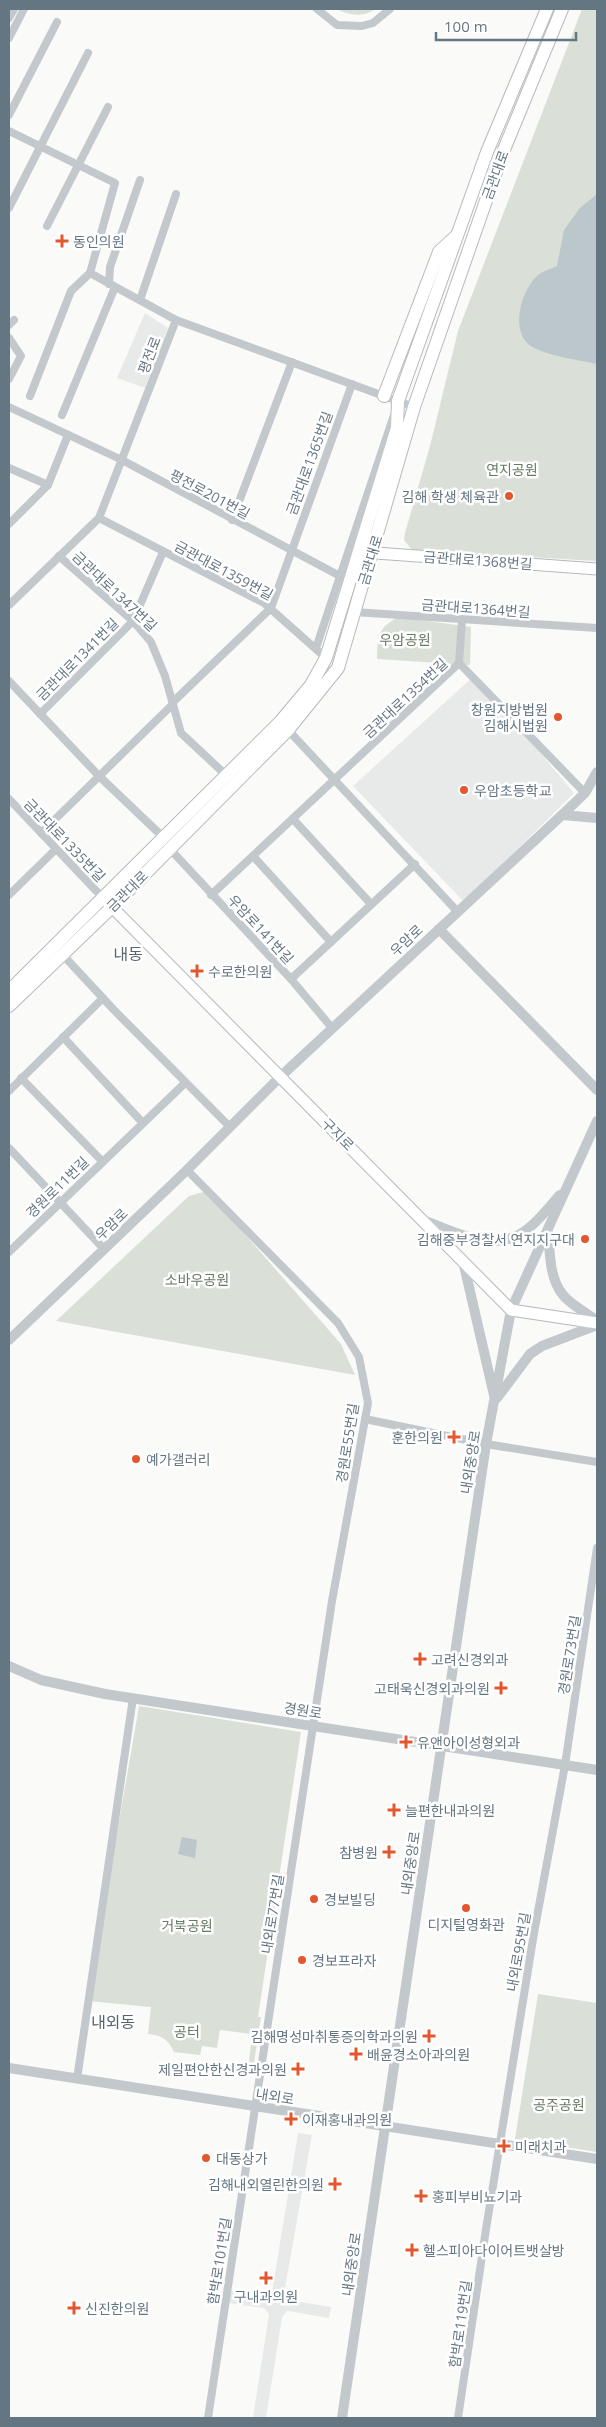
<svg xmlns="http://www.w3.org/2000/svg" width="606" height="2427" font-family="'Open Sans','Noto Sans KR',sans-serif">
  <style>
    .built { fill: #e8e9e9 }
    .green { fill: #dadfd7 }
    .water { fill: #bbc7cb }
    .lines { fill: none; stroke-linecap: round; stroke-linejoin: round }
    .secondary-casing { stroke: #b3babf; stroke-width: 13 }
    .primary-casing { stroke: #b5babe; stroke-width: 14 }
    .minor { stroke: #c3c8cc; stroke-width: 8 }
    .tertiary { stroke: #c3c8cc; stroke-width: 10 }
    .secondary { stroke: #fff; stroke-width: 11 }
    .primary { stroke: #fff; stroke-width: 12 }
    .poi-dot { fill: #e4572e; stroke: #fff; stroke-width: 2 }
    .labels { text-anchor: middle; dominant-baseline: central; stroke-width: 5; stroke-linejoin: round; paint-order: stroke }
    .street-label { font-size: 14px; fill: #657683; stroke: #fff }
    .poi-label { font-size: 14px; fill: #657683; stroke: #fff; text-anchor: start }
    .park-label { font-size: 14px; fill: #687a64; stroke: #fff }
    .quarter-label { font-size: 16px; fill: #57646e; stroke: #fff }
  </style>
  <rect width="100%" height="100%" fill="#fafaf8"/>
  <g class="built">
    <polygon points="145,313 168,328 145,388 117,378"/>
    <polygon points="475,675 574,793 464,902 353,786"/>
    <polygon points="298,2133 312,2135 284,2294 288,2300 331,2307 329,2318 287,2311 282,2317 266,2418 253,2418 269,2314 264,2308 228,2303 229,2291 266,2296 272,2292"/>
  </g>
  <g class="green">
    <path d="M 337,9 L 375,9 C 364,18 348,15 337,9 Z"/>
    <polygon points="582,9 597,9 597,561 412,550 404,540 405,533 430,446 458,331"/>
    <path d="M 398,617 L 471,627 L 470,665 L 377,659 C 378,636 377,629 398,617 Z"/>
    <polygon points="207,1191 341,1344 355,1375 56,1321 189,1196"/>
    <path d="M 139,1706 L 301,1732 L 258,2017 L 261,2017 L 254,2063 L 249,2062 L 252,2034 L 220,2030 L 217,2048 L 202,2046 L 200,2055 L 174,2052 C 168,2039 161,2035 148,2034 L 151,2007 L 88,2001 Z"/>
    <polygon points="538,1994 597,2003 597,2152 515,2139"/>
  </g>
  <g class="water">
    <path d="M 597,194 L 597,364 C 580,360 539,355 527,343 C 511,326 522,290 537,276 C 542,271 551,269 557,266 L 564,230 L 580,208 Z"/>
    <polygon points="182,1837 197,1840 195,1858 178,1854"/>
  </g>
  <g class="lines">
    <defs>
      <g id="secondary">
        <polyline points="362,552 597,569"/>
        <polyline points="106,901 511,1310 597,1323"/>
      </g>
      <g id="primary">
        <polyline points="384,396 439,252 455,237"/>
        <polyline points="9,991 280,722 311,685 326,658 397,428 398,401 487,152 547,9"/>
        <polyline points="9,1006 112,907 288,730 338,668 414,407 503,152 562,9"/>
      </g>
    </defs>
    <use href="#secondary" class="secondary-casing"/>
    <use href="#primary" class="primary-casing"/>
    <g class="minor">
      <polyline points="317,9 337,25 362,26 373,23 390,9"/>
      <polyline points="9,18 14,9"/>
      <polyline points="9,38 24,9"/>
      <polyline points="9,115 57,22"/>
      <polyline points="9,131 115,183 90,273 71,291 30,396"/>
      <polyline points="9,208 88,53"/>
      <polyline points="47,226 108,107"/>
      <polyline points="90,273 176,320 414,407"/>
      <polyline points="109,284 110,267 140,180"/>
      <polyline points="140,300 176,194"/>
      <polyline points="9,325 14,320"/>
      <polyline points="9,338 21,356 9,379"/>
      <polyline points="9,407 122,460 340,576"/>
      <polyline points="62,415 115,287"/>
      <polyline points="9,468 48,485"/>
      <polyline points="99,518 264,603 326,658"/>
      <polyline points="232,520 292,362"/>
      <polyline points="9,524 48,485 68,435"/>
      <polyline points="59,556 133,621 151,642 165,676 181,733 227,776"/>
      <polyline points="9,605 99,518 176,320"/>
      <polyline points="354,612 597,628"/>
      <polyline points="316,648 394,415"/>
      <polyline points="459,663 585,793"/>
      <polyline points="9,681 99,776 163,837"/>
      <polyline points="173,702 271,608 352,384"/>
      <polyline points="40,714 133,621 163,552"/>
      <polyline points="288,730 457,911"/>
      <polyline points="9,799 103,898"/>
      <polyline points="293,819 371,904"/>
      <polyline points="41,833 172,705"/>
      <polyline points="169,848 291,979 332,1028"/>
      <polyline points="253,856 331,942"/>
      <polyline points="9,895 56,849"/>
      <polyline points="211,895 459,663 462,620"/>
      <polyline points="62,954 114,1010 229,1126"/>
      <polyline points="291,979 415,864"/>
      <polyline points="63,1037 142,1122"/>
      <polyline points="21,1078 102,1161"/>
      <polyline points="9,1091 103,998"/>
      <polyline points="9,1148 104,1249"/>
      <polyline points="187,1170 338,1323 359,1357 368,1403 332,1601 208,2418"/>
      <polyline points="9,1252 185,1083"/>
      <polyline points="365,1419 486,1444 597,1462"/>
      <polyline points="77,2079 133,1698"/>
      <polyline points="458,2418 486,2229 534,1933 565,1765 597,1548"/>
    </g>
    <g class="tertiary">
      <polyline points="562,815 597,818"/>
      <polyline points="439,929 597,1090"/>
      <path d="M 425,1221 C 456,1232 493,1254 525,1231 C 538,1222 549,1207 560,1195"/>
      <path d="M 548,1231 C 550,1252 549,1278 563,1295 C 571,1305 587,1313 597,1321"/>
      <polyline points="463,1261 494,1395"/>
      <polyline points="9,1340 187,1170 280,1077 562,815 585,793 597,772"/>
      <polyline points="497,1398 530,1354 542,1346 597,1325"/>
      <polyline points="9,1666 41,1680 105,1694 597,1770"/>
      <polyline points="9,2068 597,2159"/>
      <polyline points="342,2418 486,1444 511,1310 597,1121"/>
    </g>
    <use href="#secondary" class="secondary"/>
    <use href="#primary" class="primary"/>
  </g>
  <g class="poi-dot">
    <path d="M59.5 233.5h5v5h5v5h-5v5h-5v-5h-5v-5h5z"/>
    <circle cx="509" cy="496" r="5"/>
    <circle cx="558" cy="717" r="5"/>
    <circle cx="464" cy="790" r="5"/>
    <path d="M194.5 963.5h5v5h5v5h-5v5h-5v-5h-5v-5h5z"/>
    <circle cx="585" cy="1239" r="5"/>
    <path d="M451.5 1429.5h5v5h5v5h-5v5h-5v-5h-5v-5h5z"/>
    <circle cx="136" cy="1459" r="5"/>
    <path d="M417.5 1651.5h5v5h5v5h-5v5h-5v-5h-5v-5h5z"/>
    <path d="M498.5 1680.5h5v5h5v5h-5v5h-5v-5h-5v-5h5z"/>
    <path d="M403.5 1734.5h5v5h5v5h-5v5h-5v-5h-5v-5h5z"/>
    <path d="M391.5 1802.5h5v5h5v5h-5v5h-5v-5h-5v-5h5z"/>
    <path d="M386.5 1844.5h5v5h5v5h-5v5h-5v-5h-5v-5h5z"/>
    <circle cx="314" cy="1899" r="5"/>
    <circle cx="466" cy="1908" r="5"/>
    <circle cx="302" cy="1960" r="5"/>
    <path d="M426.5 2028.5h5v5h5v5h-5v5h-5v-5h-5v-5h5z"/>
    <path d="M353.5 2046.5h5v5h5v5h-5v5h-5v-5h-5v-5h5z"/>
    <path d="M295.5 2061.5h5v5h5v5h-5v5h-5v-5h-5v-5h5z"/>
    <path d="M288.5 2111.5h5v5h5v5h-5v5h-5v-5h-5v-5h5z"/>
    <path d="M501.5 2138.5h5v5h5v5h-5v5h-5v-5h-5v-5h5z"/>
    <circle cx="206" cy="2158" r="5"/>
    <path d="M332.5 2176.5h5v5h5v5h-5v5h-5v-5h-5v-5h5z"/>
    <path d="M418.5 2188.5h5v5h5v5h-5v5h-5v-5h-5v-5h5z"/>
    <path d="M409.5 2242.5h5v5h5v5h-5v5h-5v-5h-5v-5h5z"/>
    <path d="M263.5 2270.5h5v5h5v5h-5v5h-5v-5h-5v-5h5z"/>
    <path d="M71.5 2300.5h5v5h5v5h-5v5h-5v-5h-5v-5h5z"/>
  </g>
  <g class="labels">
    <g class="street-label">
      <text transform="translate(495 175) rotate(-70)">금관대로</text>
      <text transform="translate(149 355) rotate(-69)">평전로</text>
      <text transform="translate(309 463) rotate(-70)">금관대로1365번길</text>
      <text transform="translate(210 494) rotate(28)">평전로201번길</text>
      <text transform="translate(370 560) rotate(-73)">금관대로</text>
      <text transform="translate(478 560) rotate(4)">금관대로1368번길</text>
      <text transform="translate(224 570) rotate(28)">금관대로1359번길</text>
      <text transform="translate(115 591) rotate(43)">금관대로1347번길</text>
      <text transform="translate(476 608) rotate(4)">금관대로1364번길</text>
      <text transform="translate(77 659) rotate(-45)">금관대로1341번길</text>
      <text transform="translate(405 698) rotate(-43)">금관대로1354번길</text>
      <text transform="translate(65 840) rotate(46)">금관대로1335번길</text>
      <text transform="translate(127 891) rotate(-45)">금관대로</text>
      <text transform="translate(261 929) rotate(47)">우암로141번길</text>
      <text transform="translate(406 940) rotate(-43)">우암로</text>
      <text transform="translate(338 1134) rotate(45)">구지로</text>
      <text transform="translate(57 1187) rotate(-44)">경원로11번길</text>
      <text transform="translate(111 1224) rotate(-44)">우암로</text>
      <text transform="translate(347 1443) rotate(-81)">경원로55번길</text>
      <text transform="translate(470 1462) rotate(-81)">내외중앙로</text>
      <text transform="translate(569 1655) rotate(-81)">경원로73번길</text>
      <text transform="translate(303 1710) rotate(9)">경원로</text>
      <text transform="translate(410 1863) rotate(-82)">내외중앙로</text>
      <text transform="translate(272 1914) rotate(-81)">내외로77번길</text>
      <text transform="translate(518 1952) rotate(-80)">내외로95번길</text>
      <text transform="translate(275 2096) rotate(9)">내외로</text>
      <text transform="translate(219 2261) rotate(-81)">함박로101번길</text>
      <text transform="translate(351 2264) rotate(-82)">내외중앙로</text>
      <text transform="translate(460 2324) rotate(-82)">함박로119번길</text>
    </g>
    <g class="poi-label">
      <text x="73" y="241">동인의원</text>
      <text x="499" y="496" text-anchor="end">김해 학생 체육관</text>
      <text x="548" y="709" text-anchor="end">창원지방법원<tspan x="548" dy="16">김해시법원</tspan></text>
      <text x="474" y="790">우암초등학교</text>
      <text x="208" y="971">수로한의원</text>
      <text x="575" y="1239" text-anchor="end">김해중부경찰서 연지지구대</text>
      <text x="443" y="1437" text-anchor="end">훈한의원</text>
      <text x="146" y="1459">예가갤러리</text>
      <text x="431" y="1659">고려신경외과</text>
      <text x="490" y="1688" text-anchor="end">고태욱신경외과의원</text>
      <text x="417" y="1742">유앤아이성형외과</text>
      <text x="405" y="1810">늘편한내과의원</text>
      <text x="378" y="1852" text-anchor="end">참병원</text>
      <text x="324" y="1899">경보빌딩</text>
      <text x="466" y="1924" text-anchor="middle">디지털영화관</text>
      <text x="312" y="1960">경보프라자</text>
      <text x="418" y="2036" text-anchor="end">김해명성마취통증의학과의원</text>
      <text x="367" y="2054">배윤경소아과의원</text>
      <text x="287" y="2069" text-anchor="end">제일편안한신경과의원</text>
      <text x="302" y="2119">이재홍내과의원</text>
      <text x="515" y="2146">미래치과</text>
      <text x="216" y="2158">대동상가</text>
      <text x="324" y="2184" text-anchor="end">김해내외열린한의원</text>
      <text x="432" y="2196">홍피부비뇨기과</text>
      <text x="423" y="2250">헬스피아다이어트뱃살방</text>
      <text x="266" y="2296" text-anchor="middle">구내과의원</text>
      <text x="85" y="2308">신진한의원</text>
    </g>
    <g class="park-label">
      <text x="512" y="469">연지공원</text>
      <text x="405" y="639">우암공원</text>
      <text x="197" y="1279">소바우공원</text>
      <text x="187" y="1925">거북공원</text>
      <text x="187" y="2031">공터</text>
      <text x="559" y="2104">공주공원</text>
    </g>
    <g class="quarter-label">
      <text x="128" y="954">내동</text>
      <text x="113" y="2022">내외동</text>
    </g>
  </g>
  <rect width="606" height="2427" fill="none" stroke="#657683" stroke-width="20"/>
  <path d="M436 32v8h140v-8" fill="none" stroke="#657683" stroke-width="2.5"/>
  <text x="444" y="32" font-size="15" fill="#657683" stroke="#ffffff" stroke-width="4" paint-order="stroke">100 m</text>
</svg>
